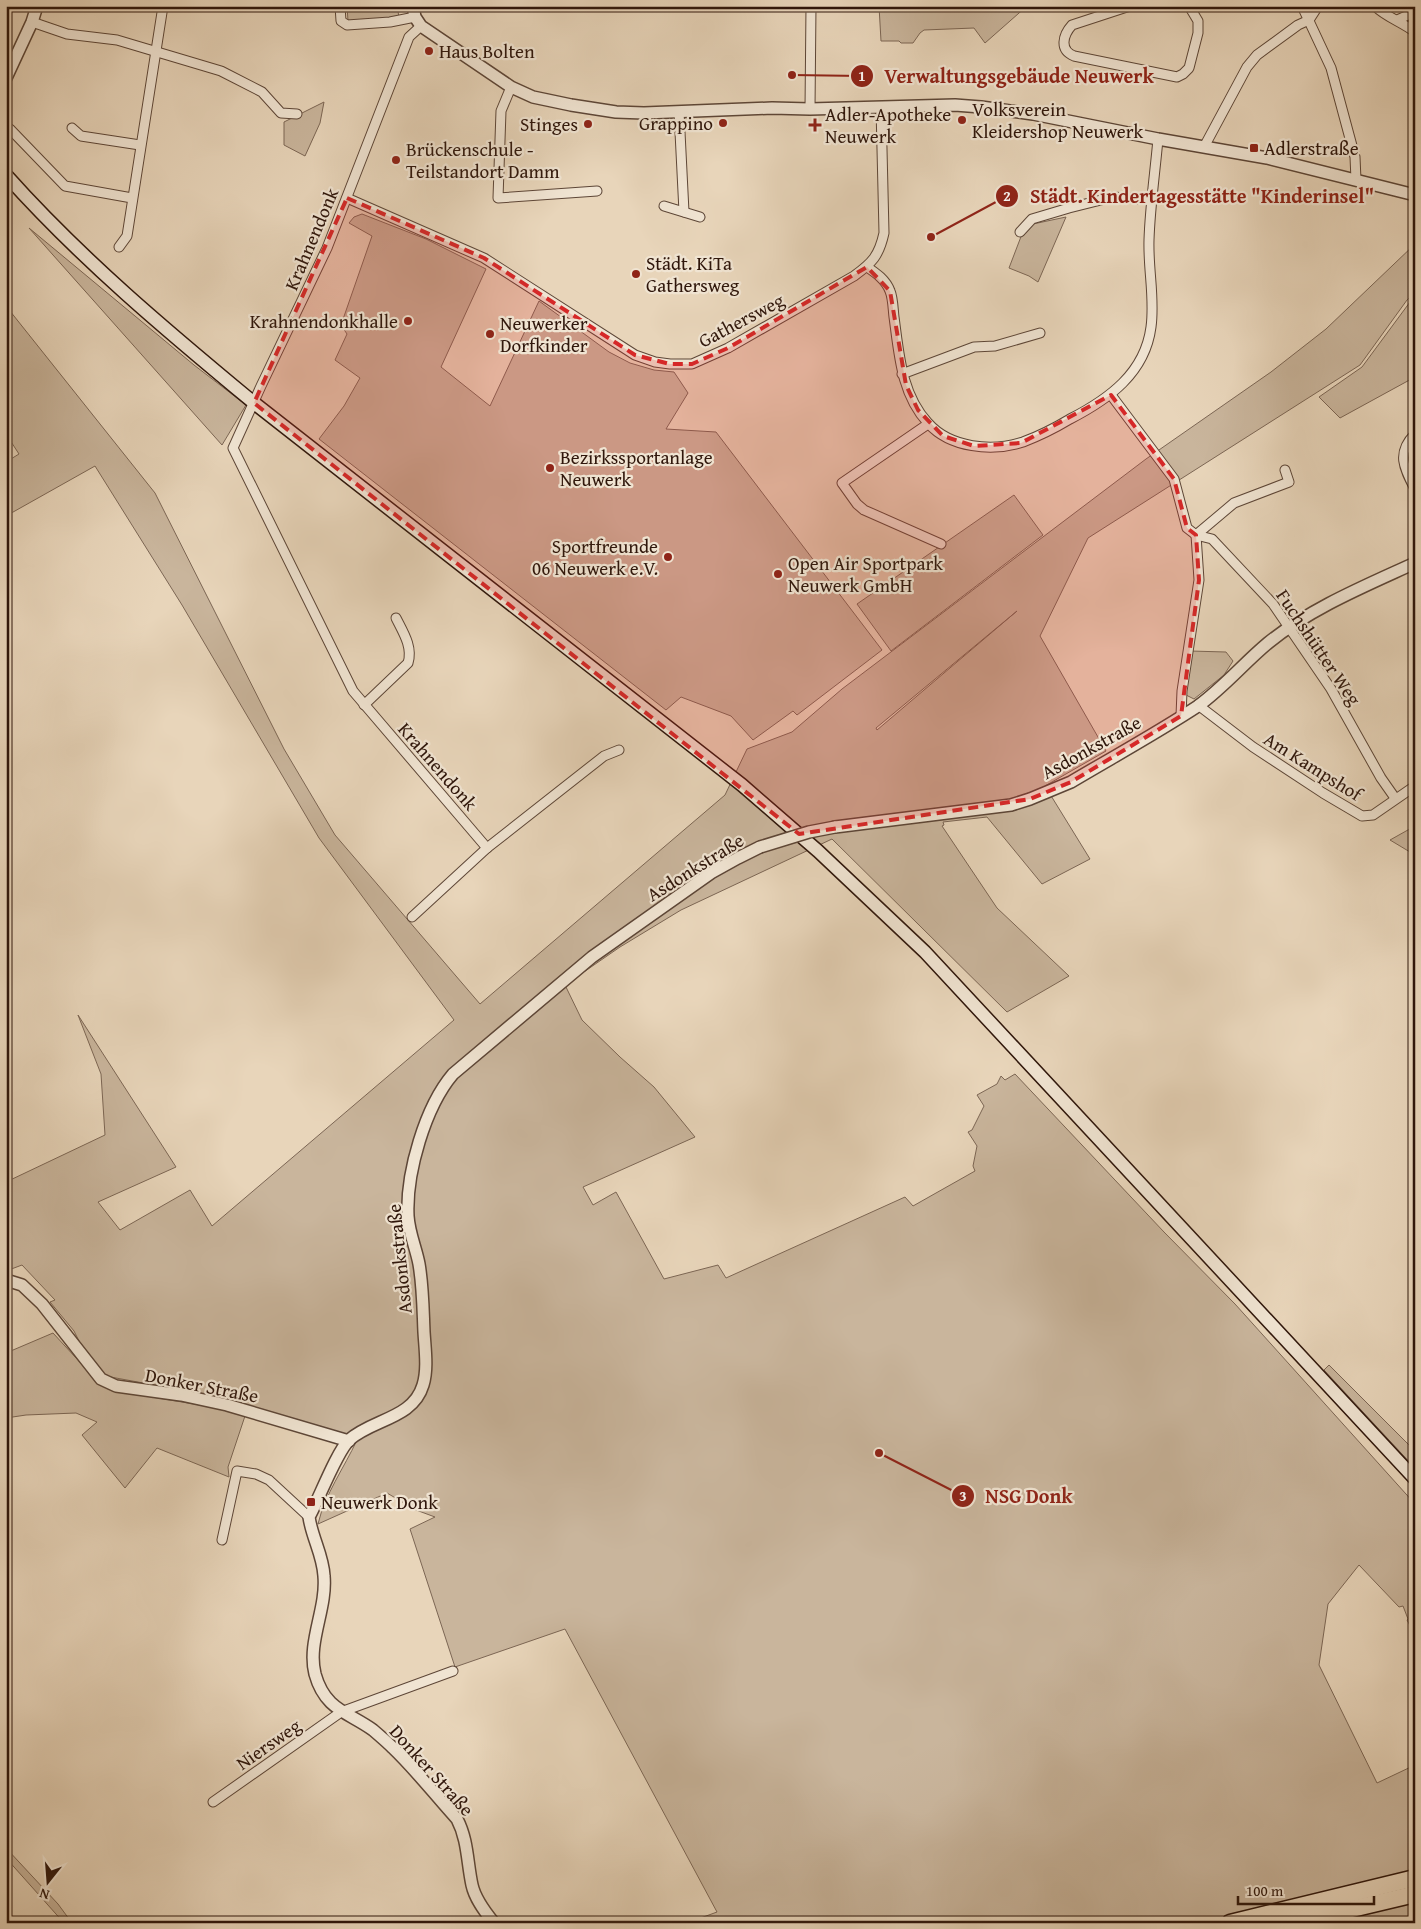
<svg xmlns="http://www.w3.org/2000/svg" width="1421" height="1929" font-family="'Gentium Book Plus',serif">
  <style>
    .green { fill: #c9b59c; stroke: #7c6654; fill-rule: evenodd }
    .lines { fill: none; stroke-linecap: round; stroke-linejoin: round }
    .minor-casing { stroke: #5d4637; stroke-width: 11 }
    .tertiary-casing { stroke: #5d4637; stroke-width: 14 }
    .secondary-casing { stroke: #2f160b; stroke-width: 15 }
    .motorway-casing { stroke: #2f160b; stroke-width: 19 }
    .minor { stroke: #f0e4d2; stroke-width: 9 }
    .tertiary { stroke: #f0e4d2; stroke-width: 11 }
    .secondary { stroke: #f0e4d2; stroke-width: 12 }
    .motorway { stroke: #e8d5ba; stroke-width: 16 }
    .tertiary-bridge-casing { stroke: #5d4637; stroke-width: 14; stroke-linecap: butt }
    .tertiary-bridge { stroke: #f0e4d2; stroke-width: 11 }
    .marked { fill: #d62828; fill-opacity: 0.2; stroke: #d62828; stroke-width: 4; stroke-dasharray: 10 6; stroke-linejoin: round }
    .poi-dot { fill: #8f2418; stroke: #f0e4d2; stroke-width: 2 }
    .labels { text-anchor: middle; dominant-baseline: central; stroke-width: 4.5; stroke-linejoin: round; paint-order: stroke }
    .poi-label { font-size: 19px; fill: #2f160b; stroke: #f0e4d2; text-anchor: start }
    .street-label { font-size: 19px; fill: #2f160b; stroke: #f0e4d2 }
    .leader { fill: none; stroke: #8f2418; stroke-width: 2 }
    .callout-dot { fill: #8f2418; stroke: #f0e4d2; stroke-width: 2 }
    .mark-label { font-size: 15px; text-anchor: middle; font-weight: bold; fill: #fff }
    .callout-label { font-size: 20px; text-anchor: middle; font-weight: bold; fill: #8f2418; stroke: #f0e4d2; stroke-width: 4.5; stroke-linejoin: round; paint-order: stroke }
  </style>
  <rect width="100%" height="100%" fill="#e8d5ba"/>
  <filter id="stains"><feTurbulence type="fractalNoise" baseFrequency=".004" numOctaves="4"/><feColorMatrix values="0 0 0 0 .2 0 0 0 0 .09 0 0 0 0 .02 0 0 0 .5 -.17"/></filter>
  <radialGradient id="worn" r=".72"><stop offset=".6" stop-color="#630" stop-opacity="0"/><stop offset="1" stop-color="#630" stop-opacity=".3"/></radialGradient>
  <g class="green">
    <polygon points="347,6 397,6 399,17 348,21"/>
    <polygon points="879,6 1027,6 985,43 974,28 924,30 920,33 913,43 901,43 899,41 881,41"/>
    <polygon points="324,102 320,123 305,156 284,145 284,122"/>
    <polygon points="362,214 426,239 486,269 441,367 490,406 539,301 609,352 630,363 654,370 674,372 688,393 666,429 716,432 882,650 797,715 793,711 753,740 731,716 681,697 666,710 319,439 344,406 360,378 335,360 347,334 341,325 372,236 349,223 354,217"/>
    <polygon points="1066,217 1038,282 1029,276 1009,268 1022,234 1033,224"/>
    <polygon points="29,228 194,365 246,405 222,445"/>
    <path d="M 1415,244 L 1415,293 L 1407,300 L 1360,365 L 1088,538 L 1040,636 L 1106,751 L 1045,786 L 1090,859 L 1042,884 L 987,817 L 943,822 L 944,825 L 942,826 L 997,908 L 1069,976 L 1007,1012 L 832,839 L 681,910 L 620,947 L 565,985 L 582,1020 L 620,1057 L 654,1087 L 695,1137 L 583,1187 L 593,1205 L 616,1192 L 664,1279 L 718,1265 L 726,1278 L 905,1197 L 913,1206 L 975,1171 L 973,1166 L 977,1146 L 968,1132 L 972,1130 L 984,1106 L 977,1095 L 997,1084 L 1001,1076 L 1005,1080 L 1015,1074 L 1164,1232 L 1235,1304 L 1415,1504 L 1415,1635 L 1407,1620 L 1408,1619 L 1403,1606 L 1399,1607 L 1359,1565 L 1328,1604 L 1319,1665 L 1377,1783 L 1415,1765 L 1415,1923 L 687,1923 L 717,1912 L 565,1629 L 455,1667 L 410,1529 L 435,1517 L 416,1510 L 387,1493 L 318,1524 C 325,1494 344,1468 357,1440 L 302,1421 L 187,1391 L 105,1376 L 79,1341 L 74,1331 L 50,1302 L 55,1300 L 22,1265 L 6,1271 L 6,1182 L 105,1135 L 101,1074 L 78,1015 L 176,1167 L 98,1202 L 120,1230 L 190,1190 L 212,1226 L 454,1020 L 319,838 L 182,605 L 95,466 L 6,516 L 6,462 L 19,454 L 6,434 L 6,306 L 155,493 L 284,749 L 335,835 L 480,1004 L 725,795 L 747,749 L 792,732 L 842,689 L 1146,459 L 1271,372 L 1326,329 ZM 1017,611 L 877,730 L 876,728 Z"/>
    <polygon points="1410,302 1415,313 1415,377 1340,418 1319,397 1362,367"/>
    <polygon points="1014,495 1043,535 891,651 857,604"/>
    <polygon points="1190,651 1226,652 1233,661 1224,675 1194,699 1186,695"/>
    <polygon points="1415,826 1415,855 1390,840"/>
    <polygon points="53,1333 100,1384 134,1394 224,1409 245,1416 228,1467 229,1477 157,1448 125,1488 82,1435 97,1422 76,1413 26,1415 6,1418 6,1353"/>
    <polygon points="1329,1365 1415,1451 1415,1468 1324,1370"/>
    <polygon points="6,1848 58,1904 72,1923 64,1923 6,1858"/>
  </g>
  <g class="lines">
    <defs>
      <g id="minor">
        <polyline points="340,6 341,21 347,25 390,22 415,17"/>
        <path d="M 1130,6 L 1072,25 C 1063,35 1059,50 1074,56 L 1177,77 L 1183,74 L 1189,68 L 1198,33 L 1198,21 L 1189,6"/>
        <polyline points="1302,6 1331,68 1355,157 1356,180"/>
        <path d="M 1375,6 C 1386,17 1402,22 1415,32"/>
        <polyline points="1397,20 1415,12"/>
        <polyline points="32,22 67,34 117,40 221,71 262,92 281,113 297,114"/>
        <polyline points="421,26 409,37 327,248 261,386 233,448 353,691 487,848"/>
        <polyline points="511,87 501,111 498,198 597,191"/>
        <polyline points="810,109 811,6"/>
        <polyline points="679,112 684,212"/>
        <polyline points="72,128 81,136 140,145"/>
        <polyline points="10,129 65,186 132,198"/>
        <polyline points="1204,147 1247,67 1257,55 1298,25 1309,20 1318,6"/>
        <path d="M 347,198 L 484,258 L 635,355 L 655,362 L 670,364 L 692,364 L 728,348 L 854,276 C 872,263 879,256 884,233 L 881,107"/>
        <polyline points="664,206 700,217"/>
        <polyline points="1020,232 1032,219 1069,208 1113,197 1152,200"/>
        <polyline points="119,247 127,236 163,6"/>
        <path d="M 867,267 C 876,273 886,280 890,291 C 893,298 893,309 894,317 C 899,353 901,394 928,423 C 950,448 992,452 1023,442 C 1039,436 1055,428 1070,419 C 1109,399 1145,373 1151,327 C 1155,298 1148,270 1149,240 C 1150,207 1155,173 1158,139"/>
        <polyline points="902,374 974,347 995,346 1040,333"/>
        <polyline points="1111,395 1174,479 1187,528 1196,535 1212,539 1273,604 1331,689 1381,778 1395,798"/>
        <polyline points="928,424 842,483 857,504 864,510 941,544"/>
        <path d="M 1415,434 C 1396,453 1404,468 1415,489"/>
        <polyline points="1415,645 1415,652"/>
        <path d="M 364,705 L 408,663 C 413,647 403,632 396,618"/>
        <polyline points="1198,705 1253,747 1323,793 1362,816 1373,815 1415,786"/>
        <polyline points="1181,716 1182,691 1199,580 1196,535 1234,503 1289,482 1285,470"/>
        <polyline points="412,917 487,848 604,756 619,750"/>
        <polyline points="222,1540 237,1471 256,1474 269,1480 309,1517"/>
        <polyline points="213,1802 341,1712 453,1671"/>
      </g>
      <g id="tertiary">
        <polyline points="413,6 415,17 421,26 511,87 533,97 571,105 616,112 644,113 772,108 810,109 955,105 981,107 1033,114 1158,139 1267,158 1415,195"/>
        <polyline points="6,78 32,22 37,6"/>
        <path d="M 835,827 L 1011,805 L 1030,799 L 1071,782 C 1113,757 1157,733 1198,706 C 1224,687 1244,663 1268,643 C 1311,608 1365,586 1415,563"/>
        <polyline points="6,1280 22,1285 42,1304 101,1379 116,1386 181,1395 227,1405 349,1441"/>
        <path d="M 494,1923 C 485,1912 475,1899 472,1885 C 467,1862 468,1840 457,1819 C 436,1796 416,1770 393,1748 C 387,1742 380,1736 373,1730 C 348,1712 325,1710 315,1674 C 307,1642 327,1609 324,1576 C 323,1555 312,1538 309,1517 C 319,1499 336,1453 349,1440 C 372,1419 413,1419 423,1385 C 428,1369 425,1349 424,1332 C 423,1310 423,1287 419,1264 C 416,1248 409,1233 408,1216 C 406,1173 425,1107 453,1074 L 592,957 L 711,873 L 738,858 L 760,847"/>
      </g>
      <path id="secondary" d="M 6,175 C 81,259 167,331 254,403 L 742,785 L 818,851 L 925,952 L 1415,1479"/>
      <g id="motorway">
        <polyline points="1230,1923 1415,1878"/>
        <polyline points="1293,1923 1415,1894"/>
      </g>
    </defs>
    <use href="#minor" class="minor-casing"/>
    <use href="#tertiary" class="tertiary-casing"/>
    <use href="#secondary" class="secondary-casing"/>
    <use href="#motorway" class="motorway-casing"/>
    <use href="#minor" class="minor"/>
    <use href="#tertiary" class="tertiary"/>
    <use href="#secondary" class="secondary"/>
    <use href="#motorway" class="motorway"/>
    <defs>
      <polyline id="tertiary-bridge" points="760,847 809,832 835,827"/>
    </defs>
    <use href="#tertiary-bridge" class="tertiary-bridge-casing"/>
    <use href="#tertiary-bridge" class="tertiary-bridge"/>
  </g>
  <path class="marked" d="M 347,198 L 484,258 L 635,355 L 670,364 L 692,364 L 728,348 L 867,267 L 890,291 L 906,385 L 918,410 L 943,436 L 974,446 L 1021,443 L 1111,395 L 1174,479 L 1187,528 L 1196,535 L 1199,580 L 1181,716 L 1071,782 L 1030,799 L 799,834 L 254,403 Z"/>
  <g class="poi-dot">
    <circle cx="429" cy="51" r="5"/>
    <circle cx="962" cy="120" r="5"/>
    <circle cx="723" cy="123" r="5"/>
    <circle cx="588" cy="124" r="5"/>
    <path d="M812.5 117.5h5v5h5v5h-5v5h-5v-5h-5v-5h5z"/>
    <rect x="1249" y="143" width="10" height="10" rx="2.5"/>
    <circle cx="396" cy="160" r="5"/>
    <circle cx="636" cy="274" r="5"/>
    <circle cx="408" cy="321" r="5"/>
    <circle cx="490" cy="334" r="5"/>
    <circle cx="550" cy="468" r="5"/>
    <circle cx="668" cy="557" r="5"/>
    <circle cx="778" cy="574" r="5"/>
    <rect x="306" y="1497" width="10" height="10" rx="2.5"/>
  </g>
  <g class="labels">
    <g class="poi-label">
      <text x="439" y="51">Haus Bolten</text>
      <text x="972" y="109">Volksverein<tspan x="972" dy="22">Kleidershop Neuwerk</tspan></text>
      <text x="825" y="114">Adler-Apotheke<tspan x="825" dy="22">Neuwerk</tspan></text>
      <text x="713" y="123" text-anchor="end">Grappino</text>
      <text x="578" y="124" text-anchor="end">Stinges</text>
      <text x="1264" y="148">Adlerstraße</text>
      <text x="406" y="149">Brückenschule -<tspan x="406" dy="22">Teilstandort Damm</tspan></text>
      <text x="646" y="263">Städt. KiTa<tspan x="646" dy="22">Gathersweg</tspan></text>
      <text x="398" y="321" text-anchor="end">Krahnendonkhalle</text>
      <text x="500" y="323">Neuwerker<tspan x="500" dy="22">Dorfkinder</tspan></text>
      <text x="560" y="457">Bezirkssportanlage<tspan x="560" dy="22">Neuwerk</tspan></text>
      <text x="658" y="546" text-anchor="end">Sportfreunde<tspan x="658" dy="22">06 Neuwerk e.V.</tspan></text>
      <text x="788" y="563">Open Air Sportpark<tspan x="788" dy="22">Neuwerk GmbH</tspan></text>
      <text x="321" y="1502">Neuwerk Donk</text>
    </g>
    <g class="street-label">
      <text transform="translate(311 239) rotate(-67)">Krahnendonk</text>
      <text transform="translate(741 320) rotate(-28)">Gathersweg</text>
      <text transform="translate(1319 647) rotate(56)">Fuchshütter Weg</text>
      <text transform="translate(1091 747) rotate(-29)">Asdonkstraße</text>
      <text transform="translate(438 766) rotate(49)">Krahnendonk</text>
      <text transform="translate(1313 766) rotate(32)">Am Kampshof</text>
      <text transform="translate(695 867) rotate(-32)">Asdonkstraße</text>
      <text transform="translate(399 1259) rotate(-96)">Asdonkstraße</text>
      <text transform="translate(202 1385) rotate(11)">Donker Straße</text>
      <text transform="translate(268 1744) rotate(-35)">Niersweg</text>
      <text transform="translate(432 1770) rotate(48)">Donker Straße</text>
    </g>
  </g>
  <path class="leader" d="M792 75L862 76M931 237L1007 196M879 1453L963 1496"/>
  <g class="callout-dot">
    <circle cx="792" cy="75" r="5"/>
    <circle cx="931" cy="237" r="5"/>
    <circle cx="879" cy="1453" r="5"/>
    <circle cx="862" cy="76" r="12"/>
    <circle cx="1007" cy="196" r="12"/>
    <circle cx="963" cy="1496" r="12"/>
  </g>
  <g class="mark-label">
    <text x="862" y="81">1</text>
    <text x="1007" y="201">2</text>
    <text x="963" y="1501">3</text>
  </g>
  <g class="callout-label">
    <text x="1019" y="83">Verwaltungsgebäude Neuwerk</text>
    <text x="1202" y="203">Städt. Kindertagesstätte "Kinderinsel"</text>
    <text x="1029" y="1503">NSG Donk</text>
  </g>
  <rect width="1421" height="1929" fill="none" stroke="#e8d5ba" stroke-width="25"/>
  <rect x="8" y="8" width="1406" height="1914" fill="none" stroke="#2f160b" stroke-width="2.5"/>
  <rect x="12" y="12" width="1396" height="1904" fill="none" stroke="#2f160b"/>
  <g transform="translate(48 1882) rotate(197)" stroke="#f0e4d2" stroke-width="4" paint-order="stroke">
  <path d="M0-4L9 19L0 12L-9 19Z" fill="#2f160b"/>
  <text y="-8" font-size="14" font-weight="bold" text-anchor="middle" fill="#2f160b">N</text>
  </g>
  <path d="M1238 1896v8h136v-8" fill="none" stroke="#2f160b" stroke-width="2.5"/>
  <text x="1246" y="1896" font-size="15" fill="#2f160b" stroke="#f0e4d2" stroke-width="4" paint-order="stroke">100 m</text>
  <rect width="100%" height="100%" filter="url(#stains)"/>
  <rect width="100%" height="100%" fill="url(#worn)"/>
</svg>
